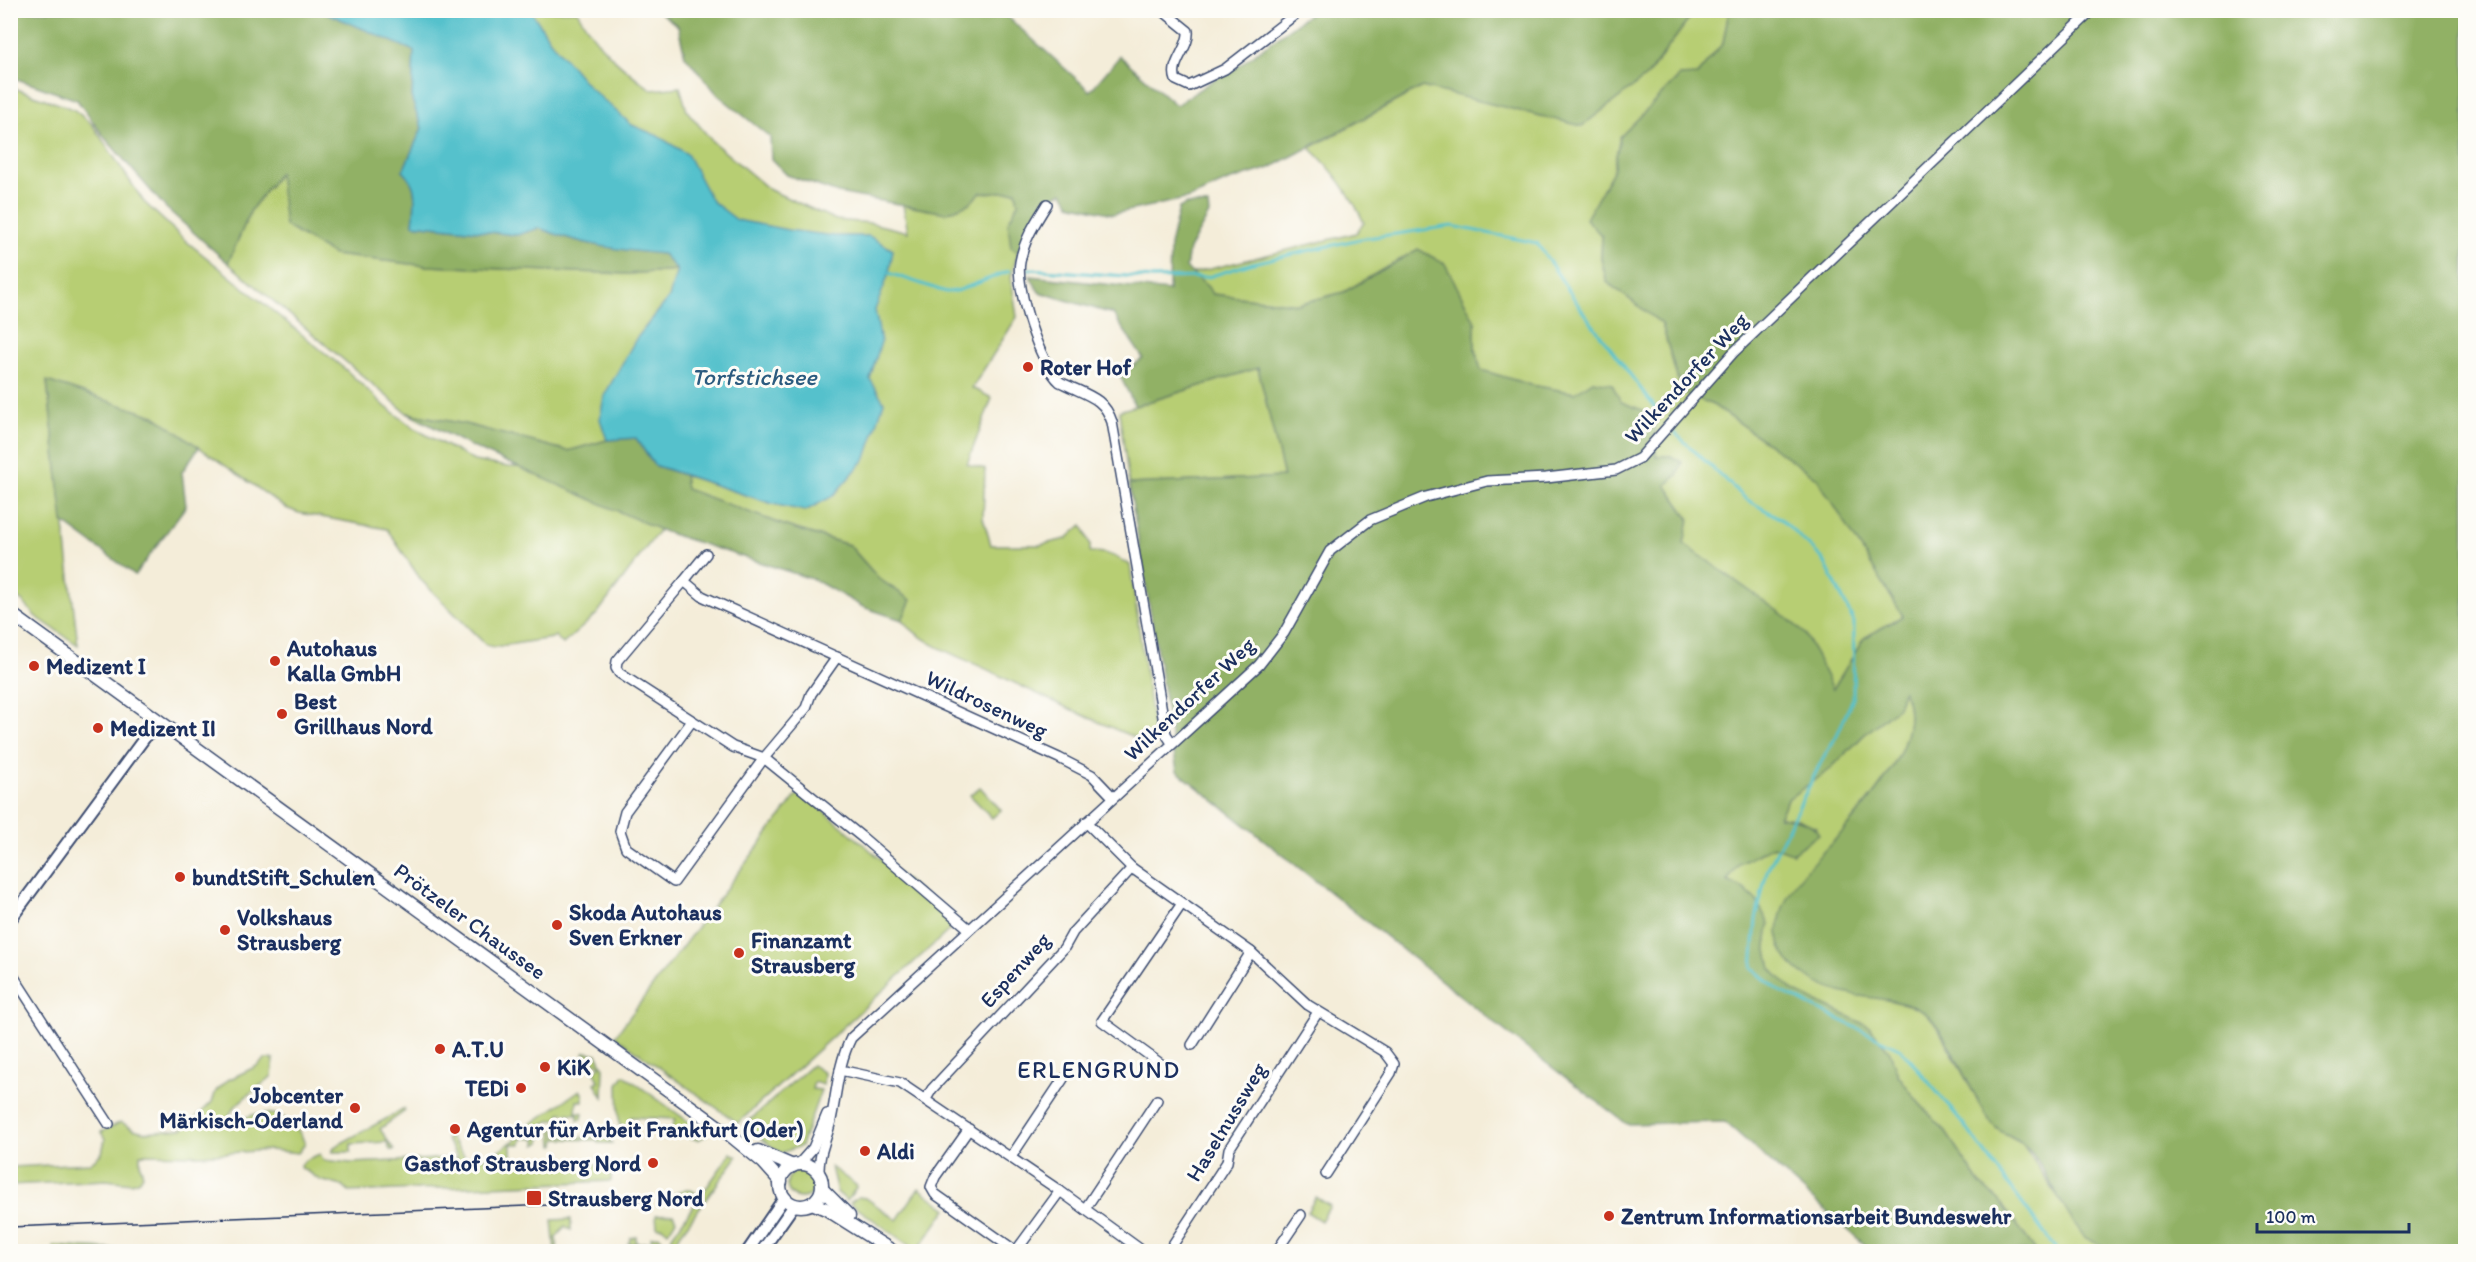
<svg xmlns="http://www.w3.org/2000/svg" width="2476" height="1262" font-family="Itim,sans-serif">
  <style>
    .green { fill: #b7ce73; stroke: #697e68; stroke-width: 1.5 }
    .forest { fill: #91b165; stroke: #567062; stroke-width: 1.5 }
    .water { fill: #54c1cc; stroke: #387895; stroke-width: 1.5 }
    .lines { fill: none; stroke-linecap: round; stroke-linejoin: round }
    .stream { stroke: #54c1cc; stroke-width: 3 }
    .minor-casing { stroke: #3c4c70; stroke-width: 12 }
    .tertiary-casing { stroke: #3c4c70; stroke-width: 14 }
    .secondary-casing { stroke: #3c4c70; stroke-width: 15 }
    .minor { stroke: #fff; stroke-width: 9 }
    .tertiary { stroke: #fff; stroke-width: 10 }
    .secondary { stroke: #fff; stroke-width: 12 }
    .tram { stroke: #1b2f5e; stroke-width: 1.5 }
    .poi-dot { fill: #c8321e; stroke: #fdfcf7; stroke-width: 2 }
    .labels { text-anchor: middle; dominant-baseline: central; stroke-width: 6; stroke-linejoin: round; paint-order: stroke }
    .poi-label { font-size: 22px; font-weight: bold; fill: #1b2f5e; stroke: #fdfcf7; text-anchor: start }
    .street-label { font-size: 22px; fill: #1b2f5e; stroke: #fdfcf7 }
    .water-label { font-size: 24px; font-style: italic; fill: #2c5b7f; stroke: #fdfcf7 }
    .neighbourhood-label { font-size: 24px; letter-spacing: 1.5px; fill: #1b2f5e; stroke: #fdfcf7 }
  </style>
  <rect width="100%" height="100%" fill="#fdfcf7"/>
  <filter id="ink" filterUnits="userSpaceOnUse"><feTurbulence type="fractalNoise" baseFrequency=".0167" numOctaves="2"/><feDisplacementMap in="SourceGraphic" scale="12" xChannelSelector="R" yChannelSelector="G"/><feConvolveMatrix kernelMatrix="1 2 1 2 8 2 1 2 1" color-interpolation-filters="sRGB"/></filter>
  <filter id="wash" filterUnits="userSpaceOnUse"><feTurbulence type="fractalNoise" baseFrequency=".008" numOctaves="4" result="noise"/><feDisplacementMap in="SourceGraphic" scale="24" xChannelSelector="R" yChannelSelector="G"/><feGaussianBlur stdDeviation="1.35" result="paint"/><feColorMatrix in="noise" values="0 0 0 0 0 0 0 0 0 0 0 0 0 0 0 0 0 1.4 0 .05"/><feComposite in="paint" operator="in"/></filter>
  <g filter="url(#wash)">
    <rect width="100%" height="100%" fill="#f4edd9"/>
    <g class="green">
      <path d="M 479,11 L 577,11 C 597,47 619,65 652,90 L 680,87 L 687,111 L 713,142 L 770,190 L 836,220 L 871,223 L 908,232 L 903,205 C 937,211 953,219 980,193 L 1017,191 L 1018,203 L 1008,223 L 1018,252 L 1011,277 L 1017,317 L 972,388 L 992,398 L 967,464 L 985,469 L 983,518 L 991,545 L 1040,545 L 1066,539 L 1082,525 L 1090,544 L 1090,552 C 1106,551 1117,557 1130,565 L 1155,741 L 1146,742 C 1093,721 1041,696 990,671 C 961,657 923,645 902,620 L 910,600 L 879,579 L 849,545 L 789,527 L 686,489 L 684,475 L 773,504 L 805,511 L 833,496 L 866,458 L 870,379 L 868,236 L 836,236 L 820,249 L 782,262 Z"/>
      <path d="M 1695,11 L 1729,11 L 1723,43 L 1696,76 L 1680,76 L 1620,137 L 1613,171 L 1587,219 L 1602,236 L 1601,259 L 1607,282 L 1662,324 L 1681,392 L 1713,405 L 1817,478 L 1904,615 L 1864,638 L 1833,690 L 1805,634 L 1786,617 L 1684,544 L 1689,518 L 1665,485 L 1678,474 L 1671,456 L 1656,457 L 1655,415 L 1621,402 L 1593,381 L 1575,393 L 1531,385 L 1481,370 L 1475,350 L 1475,322 L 1445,264 L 1418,249 L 1344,292 L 1298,304 L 1212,294 L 1190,274 L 1356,233 L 1364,223 C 1352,196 1332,168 1310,148 L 1422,87 L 1582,126 L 1647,76 Z"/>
      <polygon points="11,87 73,109 92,124 144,202 186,241 346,370 386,407 414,428 474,461 508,467 542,468 672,531 660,529 597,614 563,644 555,636 552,638 494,647 486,645 421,580 387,529 299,513 286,508 154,416 47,382 78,645 35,616 24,603 11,593"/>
      <polygon points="280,172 334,255 428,266 628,274 677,270 669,298 645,327 607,440 568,451 465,424 407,413 228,263 251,210"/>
      <polygon points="1258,368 1284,477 1129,484 1119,411"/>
      <path d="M 1903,690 C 1927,739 1874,793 1845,829 L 1883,999 L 1909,1005 L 1929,1015 L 1939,1030 L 1977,1099 L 1995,1127 L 2022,1143 L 2086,1238 L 2123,1251 L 2036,1251 L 1999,1200 L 1981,1185 L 1945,1131 L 1919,1103 L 1898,1075 L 1890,1052 L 1869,1026 L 1793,991 L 1770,969 L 1766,946 L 1769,924 L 1726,881 L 1739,864 L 1774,846 L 1793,853 L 1816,827 L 1798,819 L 1779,817 L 1789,798 L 1828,771 L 1864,735 L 1898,707 Z"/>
      <polygon points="980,787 1001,810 992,818 970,795"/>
      <polygon points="800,791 957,923 738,1123 615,1036"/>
      <polygon points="585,1052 597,1054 604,1068 603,1097 595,1083 599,1081 595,1072 600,1065 584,1054"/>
      <path d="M 265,1059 L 274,1059 L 272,1076 C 257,1090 235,1100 227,1120 L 234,1123 C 241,1120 249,1115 257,1114 C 280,1110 298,1123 305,1144 L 298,1153 L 270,1150 L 200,1155 L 140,1154 L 140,1165 L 143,1175 L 140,1180 L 131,1183 L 106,1180 L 11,1185 L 11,1167 L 90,1163 L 102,1153 L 105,1139 L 101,1132 L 121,1122 L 133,1129 L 145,1132 L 181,1129 L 188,1125 L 212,1102 L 216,1091 L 228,1080 L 257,1066 Z"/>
      <polygon points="812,1065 824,1073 823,1085 814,1082 812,1089 821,1090 801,1146 781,1153 743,1126"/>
      <polygon points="624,1075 707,1135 698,1140 670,1132 675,1119 631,1117 626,1128 623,1128 619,1124 618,1084"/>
      <polygon points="580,1090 583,1095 583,1101 577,1101 576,1112 583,1113 582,1119 578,1120 578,1114 560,1113 559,1119 549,1121 541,1127 536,1127 534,1137 541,1138 540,1143 536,1145 536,1139 522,1138 521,1144 511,1144 511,1162 611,1165 611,1181 349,1192 342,1186 320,1180 300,1167 305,1160 320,1154 323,1160 351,1163 458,1158 446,1139 450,1137 465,1157 489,1158 527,1131 525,1128"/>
      <polygon points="404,1109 405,1111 380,1129 394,1150 390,1150 387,1142 351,1144 351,1152 332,1152 334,1147"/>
      <polygon points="554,1129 556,1129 556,1136 598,1137 598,1130 603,1130 612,1143 598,1143 598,1140 556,1139 555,1145 553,1145 552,1131"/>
      <polygon points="731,1153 737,1157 668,1251 664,1251 671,1241 672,1236"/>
      <polygon points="831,1167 857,1186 847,1201 837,1192"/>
      <circle cx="801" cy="1184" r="14"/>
      <polygon points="919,1188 947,1209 917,1251 850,1203 858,1197 866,1198 897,1220"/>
      <path d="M 686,1189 L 695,1192 C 692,1202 680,1205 671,1201 L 674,1194 Z"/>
      <polygon points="1316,1197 1330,1206 1321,1221 1307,1212"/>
      <polygon points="673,1214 676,1220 668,1232 662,1227 657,1227 656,1215"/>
      <polygon points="571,1219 571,1230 565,1226 556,1238 558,1251 555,1251 552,1220"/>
      <polygon points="659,1236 662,1240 661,1243 656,1240 647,1251 635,1251 634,1243 628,1244 631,1238 636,1237 636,1243 652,1242 651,1237"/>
      <polygon points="53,1246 127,1250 127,1251 53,1251"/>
    </g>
    <g class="forest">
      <path d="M 10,11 L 322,11 L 414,50 L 412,100 L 422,128 L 403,171 C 419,186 415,203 413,224 L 517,235 L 539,228 C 582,245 618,250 663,254 L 677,270 L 628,274 L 428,266 L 334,255 L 285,226 L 279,173 L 251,210 L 228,263 L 165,207 L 104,137 L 77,100 L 11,77 Z"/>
      <polygon points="658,11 1001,11 1090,91 1120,56 1176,105 1225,72 1226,75 1313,11 1695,11 1647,76 1582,126 1422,87 1270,168 1228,181 1190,198 1113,214 1070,204 1063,192 1044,200 1029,224 1018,252 1011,247 1008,223 1018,203 1016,191 980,193 970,203 946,213 838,193 787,175 771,159 770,137 718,95 685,56 678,26"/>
      <path d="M 1729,11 L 2465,11 L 2465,1251 L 2123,1252 C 2112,1248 2094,1245 2085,1237 C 2081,1234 2078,1227 2074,1223 C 2057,1199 2044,1163 2022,1143 C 2014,1136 2002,1134 1995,1127 C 1988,1120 1983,1109 1978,1100 C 1962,1075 1950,1040 1930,1018 C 1915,1000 1875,999 1853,995 C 1824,990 1778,968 1778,933 C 1779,889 1818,859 1845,829 C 1873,797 1927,736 1903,691 L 1898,707 L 1864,735 L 1828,771 L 1789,798 L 1779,817 C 1794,819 1812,820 1819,834 L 1792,853 L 1773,846 L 1739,864 L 1727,881 L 1744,889 L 1756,900 L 1769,924 L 1766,946 L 1771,969 L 1793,991 L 1869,1026 L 1890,1052 L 1898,1075 L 1919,1103 L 1945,1131 L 1981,1185 L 1999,1200 L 2036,1251 L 1872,1251 L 1725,1122 L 1627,1124 L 1525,1047 L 1177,771 L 1129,484 L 1284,477 L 1258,368 L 1135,406 L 1120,376 L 1143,358 L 1113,314 L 1039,292 L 1030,276 L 1169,291 L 1170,245 L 1179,208 L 1187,204 L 1208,205 L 1209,214 L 1189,249 L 1186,268 L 1208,287 L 1212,294 L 1298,304 L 1344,292 L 1418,249 L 1445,264 L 1475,322 L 1475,350 L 1481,370 L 1531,385 L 1575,393 L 1593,381 L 1612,384 L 1621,402 L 1655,415 L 1656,456 L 1671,456 L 1682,462 L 1678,474 L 1666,485 L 1689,519 L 1684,544 L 1786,617 L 1805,634 L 1833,689 L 1864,638 L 1903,616 L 1817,478 L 1713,405 L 1681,392 L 1662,324 L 1607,282 L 1601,259 L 1602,236 L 1586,219 L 1613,171 L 1620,137 L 1680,76 L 1697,75 L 1723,43 Z"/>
      <polygon points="47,381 154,416 199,447 182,472 186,506 135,575 63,522"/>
      <polygon points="407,413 465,424 568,451 607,440 636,438 654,465 684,475 686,489 789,527 849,545 879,579 911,600 902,620 863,607 815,580 665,532 468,445"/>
    </g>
    <path class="water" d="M 322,11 L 531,11 L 552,43 L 589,87 L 632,125 L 658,136 L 687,154 L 712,201 L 737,220 L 788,230 L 835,236 L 869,236 L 893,250 L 889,273 L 875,310 L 881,342 L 870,379 L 884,402 L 866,458 L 833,496 L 805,511 L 773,504 L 654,465 L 636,438 L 607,440 L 600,419 L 604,396 L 636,339 L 669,298 L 677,270 L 663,254 C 618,250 582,245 539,228 L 517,235 L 413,224 C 415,204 419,186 403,171 L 422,128 L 412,100 L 414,51 Z"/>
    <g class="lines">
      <g class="stream">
        <polyline points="1029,269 1153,278 1208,277 1253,263 1360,239 1452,226 1537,243 1581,309 1659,413"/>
        <polyline points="889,273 946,292 957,291 1009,271"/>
        <polyline points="1675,433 1746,499 1781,519 1823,559 1854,622 1853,698 1837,735 1820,764 1767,871 1756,919 1752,968 1778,990 1901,1049 1962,1122 2058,1252"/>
      </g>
    </g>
  </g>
  <g filter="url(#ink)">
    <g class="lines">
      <defs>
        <g id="minor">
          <path d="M 1162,10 L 1188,31 C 1190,48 1169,63 1176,80 L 1189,86 L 1225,69 L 1301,10"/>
          <path d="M 1047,204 C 1035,223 1024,240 1020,262 C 1015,288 1040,365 1060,382 C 1064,384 1069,386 1073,388 C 1093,397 1105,401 1112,422 L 1166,734 L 1172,743"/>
          <polyline points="684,581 706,554"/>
          <polyline points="692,721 625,812 620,831 626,848 674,882 764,758 806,708 811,694 837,657"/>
          <polyline points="1086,822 1132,868 1251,952 1308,1005 1385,1052 1394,1064 1391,1073 1326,1174"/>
          <polyline points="968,928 863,838 764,758 733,747 619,673 616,668 617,661 684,581 702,596 1059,758 1092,775 1113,797"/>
          <polyline points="10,971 109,1124"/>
          <polyline points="1192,1045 1251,952"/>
          <polyline points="1161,1064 1102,1021 1181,905"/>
          <polyline points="840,1070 900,1083 1060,1191 1144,1252"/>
          <polyline points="926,1099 932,1089 1064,948 1073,932 1132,868"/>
          <polyline points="969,1129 935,1177 931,1187 935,1194 1017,1252"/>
          <polyline points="1011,1157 1063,1079"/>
          <polyline points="798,1165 813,1148 827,1114"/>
          <path d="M 819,1174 C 818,1154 827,1139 831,1120 C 837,1092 838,1064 851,1038 L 1259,665 L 1284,633 L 1330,551 L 1370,520 L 1426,497 L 1487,481 L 1546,478 L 1616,470 L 1640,458 L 1733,353 L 2093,10"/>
          <polyline points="1085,1209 1157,1100"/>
          <polyline points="1016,1251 1060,1191"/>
          <polyline points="1168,1252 1227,1162 1229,1149 1318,1012"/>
          <polyline points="1276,1252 1301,1215"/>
        </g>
        <g id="tertiary">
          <polyline points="10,920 157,721"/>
          <polyline points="747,1252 784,1198"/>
          <polyline points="761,1252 794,1205"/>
        </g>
        <g id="secondary">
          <polyline points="10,613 730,1135 763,1162 781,1182"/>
          <polyline points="758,1151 793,1166"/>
          <circle cx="801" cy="1185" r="21"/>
          <polyline points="822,1189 849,1216"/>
          <polyline points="812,1203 826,1209 894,1252"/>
        </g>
      </defs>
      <use href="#minor" class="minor-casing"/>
      <use href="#tertiary" class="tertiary-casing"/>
      <use href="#secondary" class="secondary-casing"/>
      <use href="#minor" class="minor"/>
      <use href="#tertiary" class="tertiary"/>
      <use href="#secondary" class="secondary"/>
      <polyline class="tram" points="10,1227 651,1201"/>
    </g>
  </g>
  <g class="poi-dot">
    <circle cx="1028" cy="367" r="6"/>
    <circle cx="275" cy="661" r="6"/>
    <circle cx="34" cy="666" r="6"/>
    <circle cx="282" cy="714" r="6"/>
    <circle cx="98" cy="728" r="6"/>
    <circle cx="180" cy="877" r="6"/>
    <circle cx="557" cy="925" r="6"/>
    <circle cx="225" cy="930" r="6"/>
    <circle cx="739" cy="953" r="6"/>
    <circle cx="440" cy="1049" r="6"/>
    <circle cx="545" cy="1067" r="6"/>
    <circle cx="521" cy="1088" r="6"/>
    <circle cx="355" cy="1108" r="6"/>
    <circle cx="455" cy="1129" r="6"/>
    <circle cx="865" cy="1151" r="6"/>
    <circle cx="653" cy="1163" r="6"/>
    <rect x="526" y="1190" width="16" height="16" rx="3"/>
    <circle cx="1609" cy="1216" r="6"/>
  </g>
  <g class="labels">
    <g class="poi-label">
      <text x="1040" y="367">Roter Hof</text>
      <text x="287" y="648">Autohaus<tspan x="287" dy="25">Kalla GmbH</tspan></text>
      <text x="46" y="666">Medizent I</text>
      <text x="294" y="701">Best<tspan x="294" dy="25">Grillhaus Nord</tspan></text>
      <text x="110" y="728">Medizent II</text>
      <text x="192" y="877">bundtStift_Schulen</text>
      <text x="569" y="912">Skoda Autohaus<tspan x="569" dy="25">Sven Erkner</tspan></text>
      <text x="237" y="917">Volkshaus<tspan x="237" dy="25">Strausberg</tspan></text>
      <text x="751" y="940">Finanzamt<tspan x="751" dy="25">Strausberg</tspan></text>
      <text x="452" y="1049">A.T.U</text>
      <text x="557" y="1067">KiK</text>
      <text x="509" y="1088" text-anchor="end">TEDi</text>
      <text x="343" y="1095" text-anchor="end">Jobcenter<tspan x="343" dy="25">Märkisch-Oderland</tspan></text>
      <text x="467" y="1129">Agentur für Arbeit Frankfurt (Oder)</text>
      <text x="877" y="1151">Aldi</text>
      <text x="641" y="1163" text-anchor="end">Gasthof Strausberg Nord</text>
      <text x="548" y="1198">Strausberg Nord</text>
      <text x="1621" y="1216">Zentrum Informationsarbeit Bundeswehr</text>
    </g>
    <g class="street-label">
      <text transform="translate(1686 378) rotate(-47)">Wilkendorfer Weg</text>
      <text transform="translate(1189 699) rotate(-43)">Wilkendorfer Weg</text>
      <text transform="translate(987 704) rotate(25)">Wildrosenweg</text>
      <text transform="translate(470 921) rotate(36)">Prötzeler Chaussee</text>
      <text transform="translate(1015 970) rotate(-48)">Espenweg</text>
      <text transform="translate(1226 1122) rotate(-59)">Haselnussweg</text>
    </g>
    <g class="water-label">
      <text x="754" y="376">Torfstichsee</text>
    </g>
    <g class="neighbourhood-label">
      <text x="1099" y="1069">ERLENGRUND</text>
    </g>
  </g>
  <rect width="2476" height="1262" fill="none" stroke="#fdfcf7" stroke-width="36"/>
  <path d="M2257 1223v9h152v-9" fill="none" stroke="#1b2f5e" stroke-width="3"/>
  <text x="2266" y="1223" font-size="18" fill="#1b2f5e" stroke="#fdfcf7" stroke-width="4.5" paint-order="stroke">100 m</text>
</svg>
